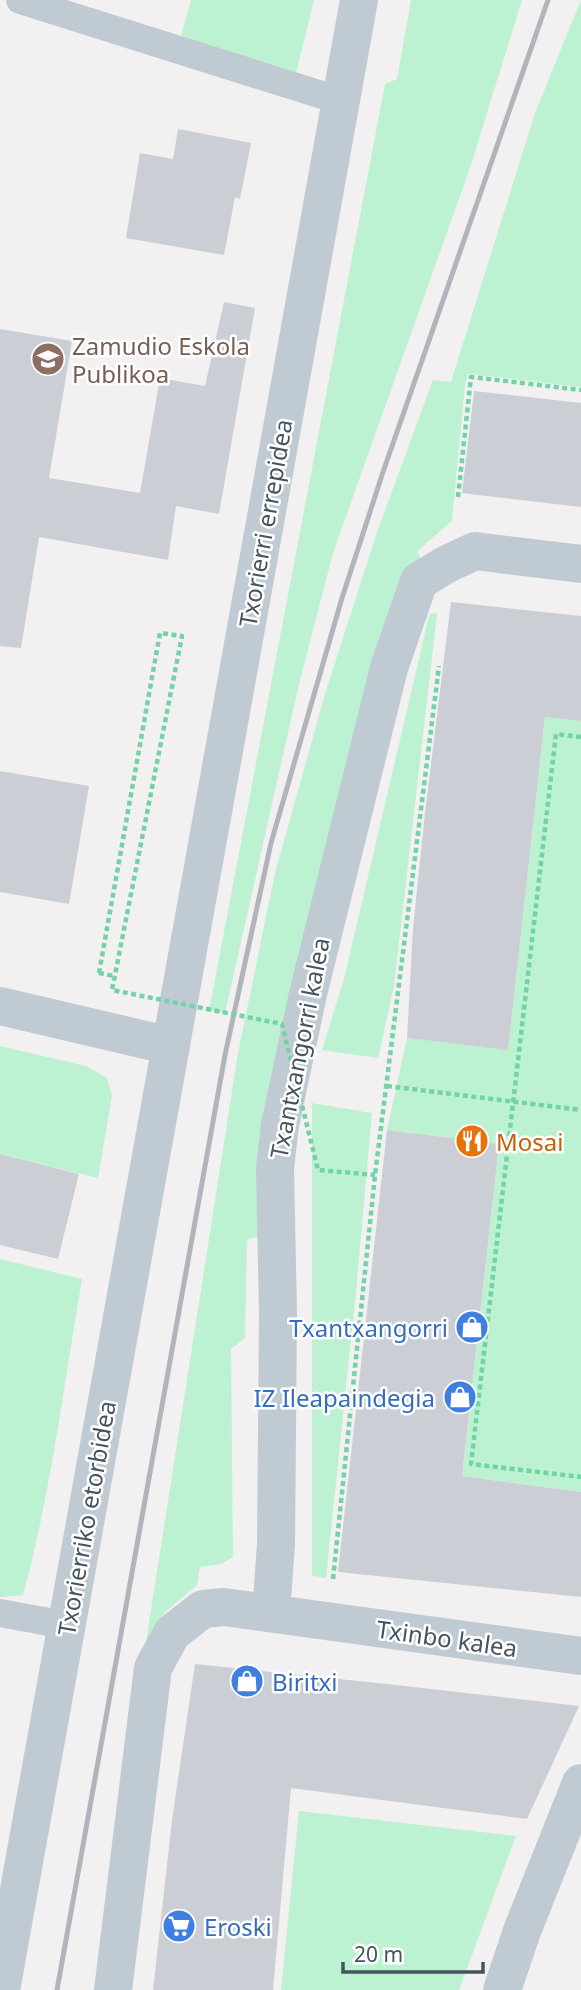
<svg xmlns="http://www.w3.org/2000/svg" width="581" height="1990" font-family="'Noto Sans',sans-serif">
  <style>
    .green { fill: #bcf2d2 }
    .building { fill: #cbcfd5 }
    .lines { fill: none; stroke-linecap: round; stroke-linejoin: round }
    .path { stroke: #71d3a6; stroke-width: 4.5; stroke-dasharray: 5 3.5; stroke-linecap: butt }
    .service { stroke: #c0cad3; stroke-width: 28 }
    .pedestrian { stroke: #c0cad3; stroke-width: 38 }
    .minor { stroke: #c0cad3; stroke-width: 38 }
    .tertiary { stroke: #c0cad3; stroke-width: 38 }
    .rail { stroke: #b1b5bb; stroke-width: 5 }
    .path-bridge { stroke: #71d3a6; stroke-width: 4.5; stroke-dasharray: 5 3.5; stroke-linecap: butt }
    .labels { text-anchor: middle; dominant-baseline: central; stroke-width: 5; stroke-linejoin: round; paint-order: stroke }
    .education-label { font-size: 24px; fill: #785e54; stroke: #fff; text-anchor: start }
    .street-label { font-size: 24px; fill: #46535f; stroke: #fff }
    .food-label { font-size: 24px; fill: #c56008; stroke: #fff; text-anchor: start }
    .shop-label { font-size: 24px; fill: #366cbe; stroke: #fff; text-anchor: end }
  </style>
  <rect width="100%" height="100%" fill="#f2f0f0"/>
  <g class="green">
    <polygon points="191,0 314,0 295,77 181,36"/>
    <polygon points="411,0 522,0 471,165 333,553 299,684 225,1013 209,1011 385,84 397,79"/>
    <polygon points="581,0 581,387 468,374 465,385 452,521 417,551 423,563 262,1237 247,1239 245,1338 231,1349 233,1557 221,1564 200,1567 197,1585 165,1612 146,1642 238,1053 275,873 325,694 377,532 433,380 451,382 535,113"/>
    <polygon points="433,613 437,614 394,986 378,1058 322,1050 344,979 429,616"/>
    <polygon points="545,717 581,721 581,1492 462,1476 499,1144 387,1130 407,1038 508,1049"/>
    <polygon points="0,1046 86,1066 107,1078 112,1096 98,1178 0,1154"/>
    <polygon points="312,1103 372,1113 356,1292 326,1578 312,1576"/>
    <path d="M 0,1259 L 82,1279 C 64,1384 51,1492 23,1595 L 0,1597 Z"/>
    <polygon points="299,1811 516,1836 459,1990 281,1990"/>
  </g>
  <g class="building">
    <polygon points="178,129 251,143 240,199 235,197 224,255 126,238 140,153 173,159"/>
    <polygon points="224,302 255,308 219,514 176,506 168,560 39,537 21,648 0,646 0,329 72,341 49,478 140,493 160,378 205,386"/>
    <polygon points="474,391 581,403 581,507 462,493"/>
    <polygon points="451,602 581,616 581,721 545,717 508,1050 407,1038 413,928 425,813"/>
    <polygon points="0,771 89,786 69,904 0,892"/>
    <polygon points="387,1130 499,1144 462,1476 581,1492 581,1597 338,1572"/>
    <polygon points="0,1154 79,1174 58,1259 0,1245"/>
    <polygon points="195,1664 387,1684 579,1706 527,1819 291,1788 273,1990 153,1990 172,1820"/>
  </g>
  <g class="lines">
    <g class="path">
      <polyline points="458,497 471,377 581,390"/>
      <polyline points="581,737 556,734 471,1464 581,1477"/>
      <polyline points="99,973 114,976"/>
      <polyline points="387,1086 581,1110"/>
      <polyline points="333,1579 375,1175 439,666"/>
    </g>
    <g class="service">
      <polyline points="20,0 341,101"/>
      <polyline points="0,1613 66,1625"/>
    </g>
    <polyline class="pedestrian" points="502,1990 522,1931 581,1783"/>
    <g class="minor">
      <polyline points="0,1006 171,1046"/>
      <polyline points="271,1613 276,1544 278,1313 275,1168 280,1125 308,994 389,668 419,581 447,564 475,551 581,564"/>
      <polyline points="113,1990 153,1668 172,1633 203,1609 224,1607 581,1656"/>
    </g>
    <polyline class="tertiary" points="1,1990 359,0"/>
    <polyline class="rail" points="57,1990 225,1055 271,843 342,598 383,472 548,0"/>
    <polyline class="path-bridge" points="99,973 160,633 182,636 112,990 282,1024 318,1170 375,1175"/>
  </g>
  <defs>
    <symbol id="school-disc" viewBox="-11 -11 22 22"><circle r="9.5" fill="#8d6e63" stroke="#fff"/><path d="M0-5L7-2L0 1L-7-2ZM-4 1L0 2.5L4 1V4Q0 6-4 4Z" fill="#fff"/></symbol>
    <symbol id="restaurant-disc" viewBox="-11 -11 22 22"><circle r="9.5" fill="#e8710a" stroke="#fff"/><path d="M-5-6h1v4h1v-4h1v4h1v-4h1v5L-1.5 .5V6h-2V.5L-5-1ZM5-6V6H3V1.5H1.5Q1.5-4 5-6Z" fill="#fff"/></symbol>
    <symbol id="shop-disc" viewBox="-11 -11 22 22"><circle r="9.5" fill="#3f7fe0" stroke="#fff"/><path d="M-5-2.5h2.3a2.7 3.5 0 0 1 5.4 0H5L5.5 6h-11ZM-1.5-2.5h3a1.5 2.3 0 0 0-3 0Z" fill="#fff"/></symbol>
    <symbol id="supermarket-disc" viewBox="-11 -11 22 22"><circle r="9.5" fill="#3f7fe0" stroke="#fff"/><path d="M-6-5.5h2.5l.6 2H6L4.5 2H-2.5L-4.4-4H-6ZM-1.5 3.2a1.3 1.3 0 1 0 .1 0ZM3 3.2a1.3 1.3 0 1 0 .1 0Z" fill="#fff"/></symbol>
  </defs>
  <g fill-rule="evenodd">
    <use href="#school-disc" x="29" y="340" width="38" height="38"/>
    <use href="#restaurant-disc" x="453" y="1122" width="38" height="38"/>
    <use href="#shop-disc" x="453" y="1308" width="38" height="38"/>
    <use href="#shop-disc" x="441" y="1378" width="38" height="38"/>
    <use href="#shop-disc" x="228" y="1662" width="38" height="38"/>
    <use href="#supermarket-disc" x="160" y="1907" width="38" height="38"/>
  </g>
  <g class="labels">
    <g class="education-label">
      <text x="72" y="345">Zamudio Eskola<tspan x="72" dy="28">Publikoa</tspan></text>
    </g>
    <g class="street-label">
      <text transform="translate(265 523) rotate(-80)">Txorierri errepidea</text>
      <text transform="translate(299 1048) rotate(-79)">Txantxangorri kalea</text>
      <text transform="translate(86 1518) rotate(-80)">Txorierriko etorbidea</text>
      <text transform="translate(447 1638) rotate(8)">Txinbo kalea</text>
    </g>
    <g class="food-label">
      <text x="496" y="1141">Mosai</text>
    </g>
    <g class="shop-label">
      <text x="448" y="1327">Txantxangorri</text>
      <text x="435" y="1397">IZ Ileapaindegia</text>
      <text x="272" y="1681" text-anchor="start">Biritxi</text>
      <text x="204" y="1926" text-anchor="start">Eroski</text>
    </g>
  </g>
  <path d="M343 1962v10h140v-10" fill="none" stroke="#46535f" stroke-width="3.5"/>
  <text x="354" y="1962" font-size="21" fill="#46535f" stroke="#ffffff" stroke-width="5" paint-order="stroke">20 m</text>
</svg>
